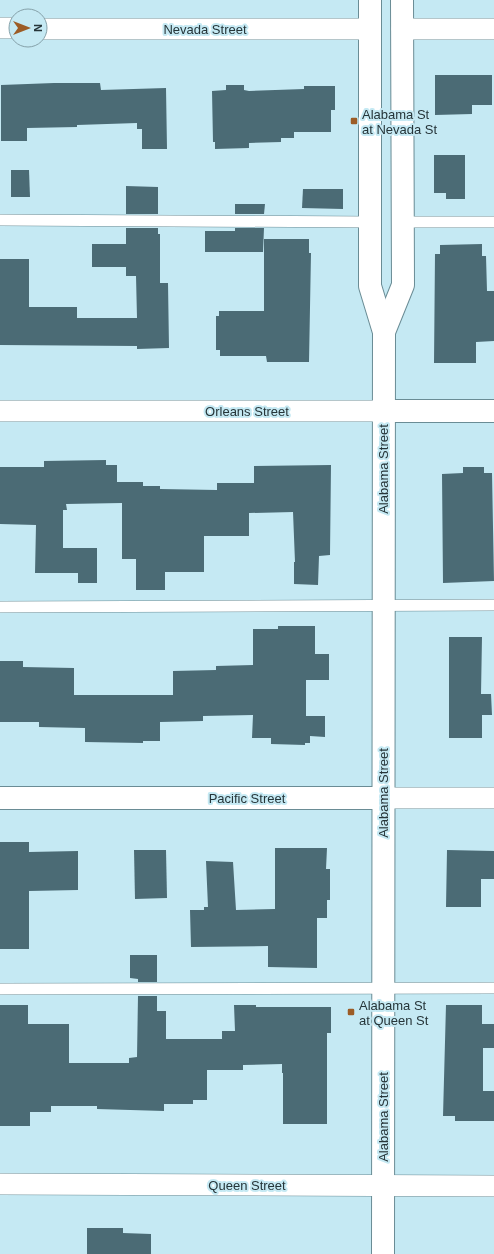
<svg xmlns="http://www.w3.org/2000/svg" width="494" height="1254" font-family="Helvetica,sans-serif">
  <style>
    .building { fill: #4b6b75 }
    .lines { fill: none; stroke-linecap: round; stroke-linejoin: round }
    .lane-casing { stroke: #6a8c95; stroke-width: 12 }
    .street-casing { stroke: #6a8c95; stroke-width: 22 }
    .secondary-casing { stroke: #6a8c95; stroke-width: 24 }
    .lane { stroke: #fff; stroke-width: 11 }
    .street { stroke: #fff; stroke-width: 21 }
    .secondary { stroke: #fff; stroke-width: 22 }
    .poi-dot { fill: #9c5c26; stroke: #c5e9f3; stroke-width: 1.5 }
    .labels { text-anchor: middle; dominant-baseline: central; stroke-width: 4; stroke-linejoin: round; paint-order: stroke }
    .street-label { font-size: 13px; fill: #263539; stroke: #c5e9f3 }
    .poi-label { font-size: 13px; fill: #263539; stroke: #c5e9f3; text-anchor: start }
  </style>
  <rect width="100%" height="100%" fill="#c5e9f3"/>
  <g class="building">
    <polygon points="435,75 492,75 492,105 472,105 472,114 435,115"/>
    <polygon points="54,83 100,83 101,90 166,88 167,149 142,149 142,129 137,129 137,123 77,125 77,127 27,128 27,141 1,141 1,85"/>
    <polygon points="226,85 244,85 244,90 249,91 304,89 304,86 335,86 335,110 331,110 331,132 294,132 294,138 281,138 281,142 249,143 249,148 215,149 215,142 213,142 212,91 226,90"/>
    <polygon points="434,155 465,155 465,199 446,199 446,193 434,193"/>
    <polygon points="11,170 29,170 30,197 11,197"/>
    <polygon points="126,186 158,187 158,214 126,214"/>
    <polygon points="303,189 343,189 343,209 302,208"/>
    <polygon points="235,204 265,204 264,214 235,214"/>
    <polygon points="126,228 158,228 158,234 160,234 160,283 168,283 169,348 137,349 137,346 0,345 0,259 29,259 29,307 77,307 77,318 137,318 136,276 126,276 126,267 92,267 92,244 126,244"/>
    <polygon points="235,228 264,228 263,252 205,252 205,231 235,231"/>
    <polygon points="264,239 309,239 309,253 311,253 309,362 267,362 266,356 220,356 220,350 216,350 216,316 219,316 219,311 264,311"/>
    <polygon points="482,244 482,256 486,256 487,291 494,291 494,341 476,342 476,363 434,363 435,254 440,254 440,245"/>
    <polygon points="106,460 106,465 117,465 117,482 143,482 143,486 160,486 160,489 217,490 217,483 254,483 254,466 331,465 330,555 319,556 318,585 294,584 294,562 295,562 293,512 249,513 249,536 204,536 204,572 165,572 165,590 136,590 136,559 122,559 122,503 66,504 67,510 63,510 63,548 97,548 97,583 78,583 78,573 35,573 36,525 0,524 0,467 44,467 44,461"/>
    <polygon points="463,467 484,467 484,473 492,473 494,581 443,583 442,474 463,473"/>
    <polygon points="278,626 315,626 315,654 329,654 329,680 306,680 306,716 325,716 325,737 310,736 310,743 305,743 305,745 271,744 271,738 252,738 253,715 203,716 203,721 160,722 160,741 143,741 143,743 85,742 85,728 39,727 39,722 0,722 0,661 23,661 23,667 74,668 74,695 173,695 173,671 216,670 216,666 253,665 253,629 278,629"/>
    <polygon points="449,637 482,637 481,694 491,694 492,715 482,715 482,738 449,738"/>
    <polygon points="0,842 29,842 29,852 78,851 78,890 29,891 29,949 0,949"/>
    <polygon points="275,848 327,848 326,869 330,869 330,900 327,900 327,918 317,918 317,968 268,967 268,946 191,947 190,910 204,910 204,907 208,907 206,861 233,862 236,910 275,909"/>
    <polygon points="134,850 166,850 167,898 135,899"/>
    <polygon points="447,850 494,851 494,879 481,879 481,907 446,907"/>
    <polygon points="130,955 157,955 157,982 138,982 138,979 130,978"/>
    <polygon points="138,996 157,996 157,1011 166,1011 166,1039 222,1039 222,1031 235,1031 234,1005 256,1005 256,1007 331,1007 331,1033 327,1033 327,1124 283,1124 283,1073 282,1073 282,1064 243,1065 243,1070 207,1070 207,1100 193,1100 193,1104 164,1104 164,1111 97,1109 97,1106 51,1106 51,1112 30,1112 30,1126 0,1126 0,1005 28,1005 28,1024 69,1024 69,1063 129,1063 129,1058 137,1057"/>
    <polygon points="446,1005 482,1005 482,1024 494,1024 494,1048 483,1048 483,1091 494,1091 494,1121 455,1121 455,1116 443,1116"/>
    <polygon points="87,1228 123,1228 123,1233 151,1234 151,1254 87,1254"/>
  </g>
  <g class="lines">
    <defs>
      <g id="lane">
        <polyline points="0,220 370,222"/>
        <polyline points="403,222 494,222"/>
        <polyline points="0,607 494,605"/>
        <polyline points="0,989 494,988"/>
      </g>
      <g id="street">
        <polyline points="0,28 16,28"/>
        <polyline points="40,29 370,29"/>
        <polyline points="402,29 494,29"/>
        <polyline points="0,411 383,411"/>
        <polyline points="383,798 494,798"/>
        <polyline points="0,1184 494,1186"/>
      </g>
      <g id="secondary">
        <polyline points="370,0 370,286 384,332 383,1254"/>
        <polyline points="384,332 403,285 402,0"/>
        <polyline points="383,411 494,411"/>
        <polyline points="0,798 383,798"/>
      </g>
    </defs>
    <use href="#lane" class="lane-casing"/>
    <use href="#street" class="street-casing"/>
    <use href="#secondary" class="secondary-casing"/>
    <use href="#lane" class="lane"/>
    <use href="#street" class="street"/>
    <use href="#secondary" class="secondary"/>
  </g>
  <g class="poi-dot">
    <rect x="350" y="117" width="8" height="8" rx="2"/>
    <rect x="347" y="1008" width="8" height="8" rx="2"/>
  </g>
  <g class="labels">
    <g class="street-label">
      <text x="205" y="29">Nevada Street</text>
      <text x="247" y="411">Orleans Street</text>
      <text transform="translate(383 469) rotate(-90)">Alabama Street</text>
      <text transform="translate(383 793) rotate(-90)">Alabama Street</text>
      <text x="247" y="798">Pacific Street</text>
      <text transform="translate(383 1117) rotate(-90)">Alabama Street</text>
      <text x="247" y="1185">Queen Street</text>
    </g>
    <g class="poi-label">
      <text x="362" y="114">Alabama St<tspan x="362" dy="15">at Nevada St</tspan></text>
      <text x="359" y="1005">Alabama St<tspan x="359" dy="15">at Queen St</tspan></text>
    </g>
  </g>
  <g transform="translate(28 28) rotate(90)"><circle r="19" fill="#c5e9f3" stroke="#85a1a9"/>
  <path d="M0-3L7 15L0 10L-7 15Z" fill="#9c5c26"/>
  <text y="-6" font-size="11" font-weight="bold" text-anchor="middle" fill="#263539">N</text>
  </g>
</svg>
